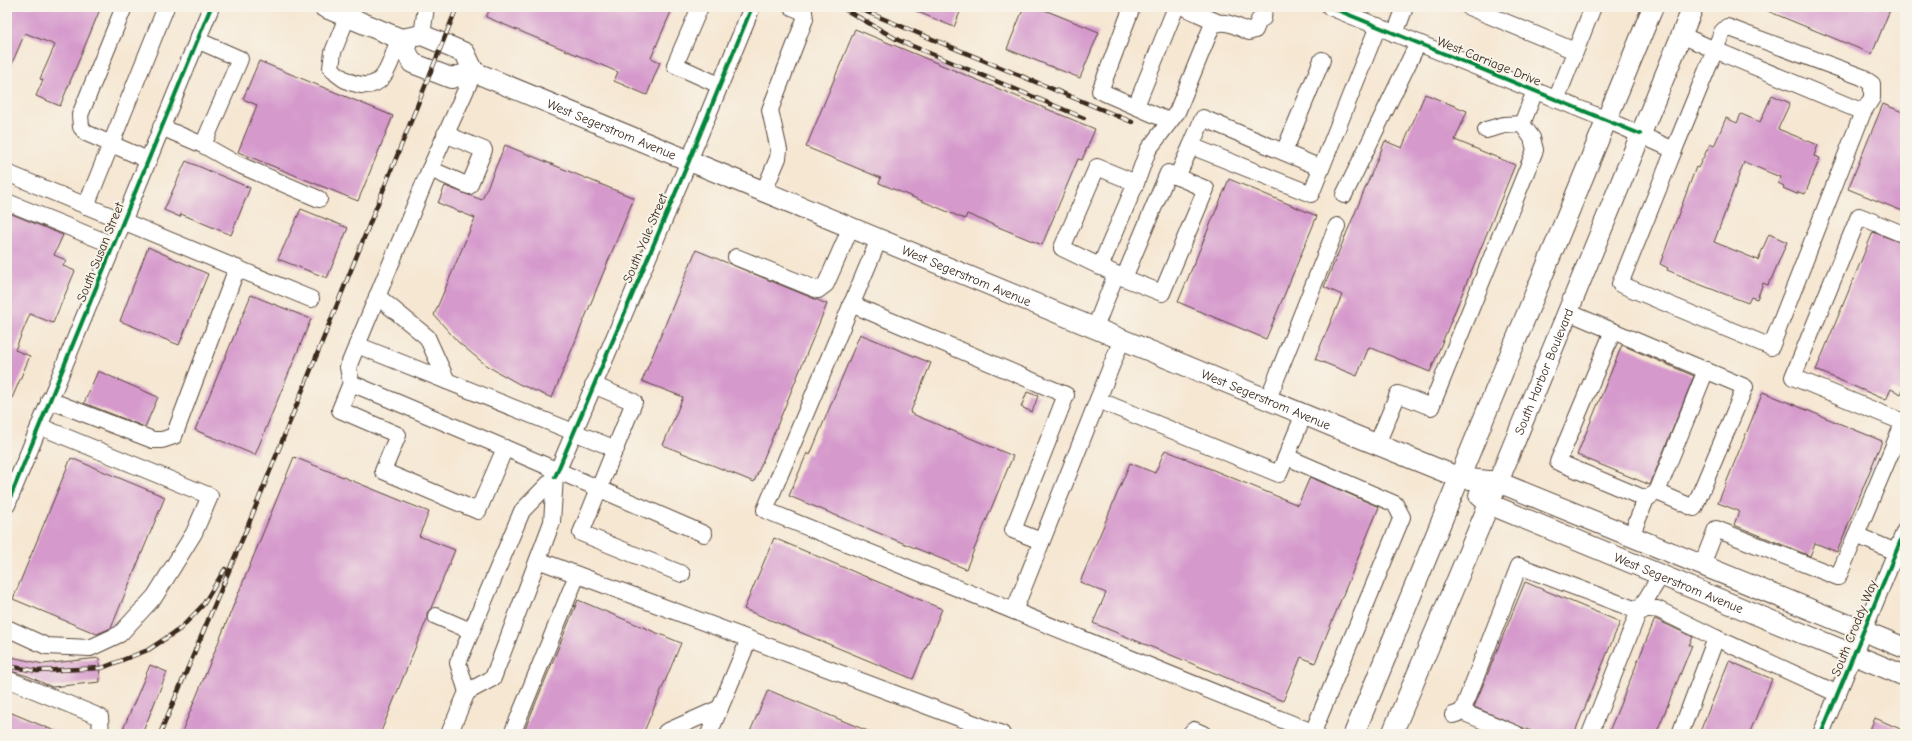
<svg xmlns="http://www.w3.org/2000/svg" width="1912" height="741" font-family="'Comic Neue',sans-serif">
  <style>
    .building { fill: #d599cc }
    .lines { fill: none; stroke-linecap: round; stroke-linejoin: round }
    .minor-casing { stroke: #574639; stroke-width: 18 }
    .major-casing { stroke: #574639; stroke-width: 22 }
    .minor { stroke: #fff; stroke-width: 16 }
    .major { stroke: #fff; stroke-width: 20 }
    .rail-casing { stroke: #3b2a1e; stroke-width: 4.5 }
    .rail { stroke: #f7f3e8; stroke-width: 3; stroke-dasharray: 9; stroke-linecap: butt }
    .cycleway-casing { stroke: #f7f3e8; stroke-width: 6 }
    .cycleway { stroke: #00873e; stroke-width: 4 }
    .labels { text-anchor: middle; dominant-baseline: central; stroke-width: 4; stroke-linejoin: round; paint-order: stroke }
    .street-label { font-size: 13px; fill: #3b2a1e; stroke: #f7f3e8 }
  </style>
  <rect width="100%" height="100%" fill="#f7f3e8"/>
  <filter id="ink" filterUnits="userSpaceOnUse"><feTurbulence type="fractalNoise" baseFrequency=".025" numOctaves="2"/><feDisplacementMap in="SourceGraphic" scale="8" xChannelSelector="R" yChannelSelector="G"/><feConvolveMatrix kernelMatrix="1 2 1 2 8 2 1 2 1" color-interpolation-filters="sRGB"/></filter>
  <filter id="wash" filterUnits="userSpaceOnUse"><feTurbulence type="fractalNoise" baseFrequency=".012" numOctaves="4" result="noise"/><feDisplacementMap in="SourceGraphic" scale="16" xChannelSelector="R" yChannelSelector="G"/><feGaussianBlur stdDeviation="0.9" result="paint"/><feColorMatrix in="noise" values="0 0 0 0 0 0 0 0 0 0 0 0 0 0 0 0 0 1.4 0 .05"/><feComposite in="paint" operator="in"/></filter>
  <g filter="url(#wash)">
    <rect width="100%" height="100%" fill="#f6e7d3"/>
    <g id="blocks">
      <g class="building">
        <polygon points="7,7 101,7 60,106 36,96 43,80 40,79 55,45 25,33 7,75"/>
        <polygon points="491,7 673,7 651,58 660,62 647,95 614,81 618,72 486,17"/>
        <polygon points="906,7 962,7 954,27"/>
        <polygon points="1024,7 1037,7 1099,32 1080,78 1007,49"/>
        <polygon points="1758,7 1891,7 1872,54"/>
        <polygon points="855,29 1095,129 1082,160 1078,159 1042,245 967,214 965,219 879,183 881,178 806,147"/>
        <polygon points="259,61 393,116 358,201 238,152 257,105 243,99"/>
        <polygon points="1425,94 1467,111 1455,140 1515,165 1430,372 1369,347 1357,376 1315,359 1342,295 1324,287 1385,141 1402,148"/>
        <polygon points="1772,95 1790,103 1778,129 1818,145 1814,156 1820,158 1805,194 1798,192 1797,194 1783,188 1784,186 1778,183 1780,177 1744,162 1714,242 1758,260 1769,234 1787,242 1771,280 1770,280 1768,285 1763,283 1757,299 1751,297 1748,303 1683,278 1684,277 1667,270 1668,268 1660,264 1696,167 1698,168 1710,144 1714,146 1726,118 1737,123 1741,114 1760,122"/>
        <polygon points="1883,104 1905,113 1905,212 1848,189"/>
        <polygon points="505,145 634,198 552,398 519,384 487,366 458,342 434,315 475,218 438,203 445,186 482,200"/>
        <polygon points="186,161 250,188 231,235 181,214 180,217 164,210"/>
        <polygon points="1229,179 1317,216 1266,339 1178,302"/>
        <polygon points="301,209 348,228 327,278 278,259"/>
        <polygon points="7,212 63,235 54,255 66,260 63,266 75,271 53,323 30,314 15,350 30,356 7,410"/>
        <polygon points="1873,232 1905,244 1905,385 1901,394 1891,389 1886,400 1816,370"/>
        <polygon points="148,247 208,274 179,345 120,321"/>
        <polygon points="696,250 827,304 754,482 663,445 683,397 642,381"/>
        <polygon points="251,295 311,319 255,455 195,430"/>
        <polygon points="860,334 931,363 910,413 1013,456 966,569 789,496 807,453 810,455"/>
        <polygon points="1622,345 1694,376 1650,485 1577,455"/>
        <polygon points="98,371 158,397 145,427 84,403"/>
        <polygon points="1027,392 1038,396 1032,412 1021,407"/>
        <polygon points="1763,392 1882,441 1837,552 1815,543 1810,556 1734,525 1739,511 1718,503"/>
        <polygon points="1165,450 1298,505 1310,477 1379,507 1315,663 1301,657 1283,701 1093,623 1106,593 1080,582 1130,463 1155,473"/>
        <polygon points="294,457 429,512 419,536 455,550 431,608 427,613 427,619 380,734 181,734"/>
        <polygon points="71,458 165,497 111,628 97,634 13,599"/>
        <polygon points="774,538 942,609 913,679 744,609"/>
        <polygon points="1525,582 1620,622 1574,734 1538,734 1474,707"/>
        <polygon points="578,600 681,643 643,734 523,734"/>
        <polygon points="1655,619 1693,637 1689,645 1692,645 1656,734 1608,734"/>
        <polygon points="7,656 43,664 99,658 100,682 52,687 28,676 7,670"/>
        <polygon points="1729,661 1772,679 1749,734 1699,734"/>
        <polygon points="150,665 167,672 142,734 121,734"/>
        <polygon points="768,690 875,734 749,734"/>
        <polygon points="7,711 62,734 7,734"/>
        <polygon points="1875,718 1905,731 1905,734 1868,734"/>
      </g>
    </g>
  </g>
  <g filter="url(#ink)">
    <use href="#blocks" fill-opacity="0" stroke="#574639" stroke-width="1"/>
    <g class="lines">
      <defs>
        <g id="minor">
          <polyline points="124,7 80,115 81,127 86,133 148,160"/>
          <polyline points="700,7 675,65 719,85"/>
          <polyline points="1132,7 1100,91 1169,121"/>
          <polyline points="1183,7 1217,22"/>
          <polyline points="1330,7 1607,120 1674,150 1620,284 1771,347 1863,112 1715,50 1722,32 1727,27 1862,77 1872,84 1872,98 1863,112"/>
          <polyline points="1469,7 1575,51"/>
          <path d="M 347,17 L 333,52 L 331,68 C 338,76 346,82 357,84 C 386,92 391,60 399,38"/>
          <polyline points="1395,34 1405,7"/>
          <polyline points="422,35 426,7"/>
          <polyline points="1556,100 1593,7"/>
          <polyline points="1136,106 1176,7"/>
          <polyline points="161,127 203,145 240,59 197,40"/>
          <polyline points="1486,130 1504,125 1522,124"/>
          <polyline points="203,145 235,163 319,199"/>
          <polyline points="1674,150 1715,50 1681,35"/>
          <polyline points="1284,152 1322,60"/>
          <polyline points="1321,168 1203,118 1191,146 1311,194 1378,26"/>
          <polyline points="430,169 469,186 484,150 445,134"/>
          <polyline points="7,173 311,299"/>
          <polyline points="1177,177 1191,146"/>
          <path d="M 1136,183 L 1148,150 L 1177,112 L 1212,26 C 1224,18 1238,27 1249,32 L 1255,30 L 1259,20 L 1263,18 L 1264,9"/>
          <polyline points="764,191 778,158 779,150 770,110 805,19 804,12 792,7"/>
          <polyline points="1344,195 1418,43"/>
          <polyline points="7,202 113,245"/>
          <polyline points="86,206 166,7"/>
          <polyline points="1905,235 1859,216 1793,377 1905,423"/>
          <polyline points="879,239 765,510 1317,734"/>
          <polyline points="736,257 818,290 826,284 851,227"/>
          <polyline points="1100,267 1136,183 1097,167 1062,248 1124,278 1162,293 1206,189 1168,173 1124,278"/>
          <polyline points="377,296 427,337 447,381"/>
          <polyline points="851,304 1066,395 1013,530 1041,541"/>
          <polyline points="1568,312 1745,387 1694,508 1657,492 1646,499 1631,536"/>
          <polyline points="1095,328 1116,274"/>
          <polyline points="1613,331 1558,462 1646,499"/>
          <polyline points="357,345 616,449"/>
          <polyline points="351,383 505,448 478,511 383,471 398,435 340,410 351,383 348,367 430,169 474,72"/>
          <polyline points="593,385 634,402 581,533 682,574"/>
          <polyline points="1268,399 1337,226"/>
          <polyline points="49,400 153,440 162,440 174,436 237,268"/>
          <polyline points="1098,400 1279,474 1304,414"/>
          <polyline points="1377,444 1398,394 1431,407 1535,150 1532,138 1522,124 1535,91"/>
          <polyline points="505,448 704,534"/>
          <polyline points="1287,457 1395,504 1402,517 1313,732"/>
          <polyline points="555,477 522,511 458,663 467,692 493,678 552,522 555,477 689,161 752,7"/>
          <polyline points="1657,492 1706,370"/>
          <polyline points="7,505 211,7"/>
          <polyline points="1856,535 1905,419"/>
          <polyline points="538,560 1002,734"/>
          <polyline points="1702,565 1716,529 1838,577 1856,535 1896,552"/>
          <polyline points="1014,611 1122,339"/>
          <polyline points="436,616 471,631"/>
          <polyline points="7,628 46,646 90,648 120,634 155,596 194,533 210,496 39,426"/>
          <polyline points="1716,638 1838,694"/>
          <polyline points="7,679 100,717 101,734"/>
          <polyline points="1462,712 1516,734"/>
          <polyline points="1453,715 1462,712 1519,566 1639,611 1661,575"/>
          <polyline points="449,734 467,692"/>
          <polyline points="512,734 577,575"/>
          <polyline points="665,734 666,732 720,708"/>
          <polyline points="709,734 749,639"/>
          <polyline points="1190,734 1194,730 1203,734"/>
          <polyline points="1590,734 1639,611 1657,609 1716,638 1680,734"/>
          <polyline points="1821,734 1905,530"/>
        </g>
        <g id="major">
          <polyline points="324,7 401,39 422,35 465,53 474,72"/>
          <path id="s1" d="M 401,39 L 412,63 L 451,78 L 474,72 L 1356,436 L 1460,478 L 1498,482 L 1905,648"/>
          <path id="s2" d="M 1479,495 L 1489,504 L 1905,676"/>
          <polyline points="1354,734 1653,7"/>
          <path id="s3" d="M 1392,734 L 1489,504 L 1693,7"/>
        </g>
      </defs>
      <use href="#minor" class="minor-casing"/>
      <use href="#major" class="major-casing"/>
      <use href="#minor" class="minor"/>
      <use href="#major" class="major"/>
      <defs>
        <g id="rail">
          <polyline points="841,7 898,40 1084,118"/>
          <polyline points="855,7 1132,122"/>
          <polyline points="7,666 37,671 102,668 148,650 180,629 203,605 225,569"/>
          <polyline points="160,734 247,528 457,7"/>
        </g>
      </defs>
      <use href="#rail" class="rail-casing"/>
      <use href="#rail" class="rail"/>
      <defs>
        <g id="cycleway">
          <polyline points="1330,7 1640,134"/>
          <polyline points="555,477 689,161 752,7"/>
          <polyline points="7,505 211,7"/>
          <polyline points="1821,734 1905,530"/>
        </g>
      </defs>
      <use href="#cycleway" class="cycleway-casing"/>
      <use href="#cycleway" class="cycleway"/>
    </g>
  </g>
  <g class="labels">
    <g class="street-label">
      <text transform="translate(1489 61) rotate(22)">West Carriage Drive</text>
      <text stroke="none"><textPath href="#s1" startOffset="241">West Segerstrom Avenue</textPath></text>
      <text transform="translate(645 238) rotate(-67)">South Yale Street</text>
      <text transform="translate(100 252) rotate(-68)">South Susan Street</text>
      <text stroke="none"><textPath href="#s1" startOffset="625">West Segerstrom Avenue</textPath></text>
      <text stroke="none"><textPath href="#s3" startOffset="393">South Harbor Boulevard</textPath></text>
      <text stroke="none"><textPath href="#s1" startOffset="949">West Segerstrom Avenue</textPath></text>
      <text stroke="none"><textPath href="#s2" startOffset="219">West Segerstrom Avenue</textPath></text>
      <text transform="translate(1854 628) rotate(-68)">South Croddy Way</text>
    </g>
  </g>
  <rect width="1912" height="741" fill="none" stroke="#f7f3e8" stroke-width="24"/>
</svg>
